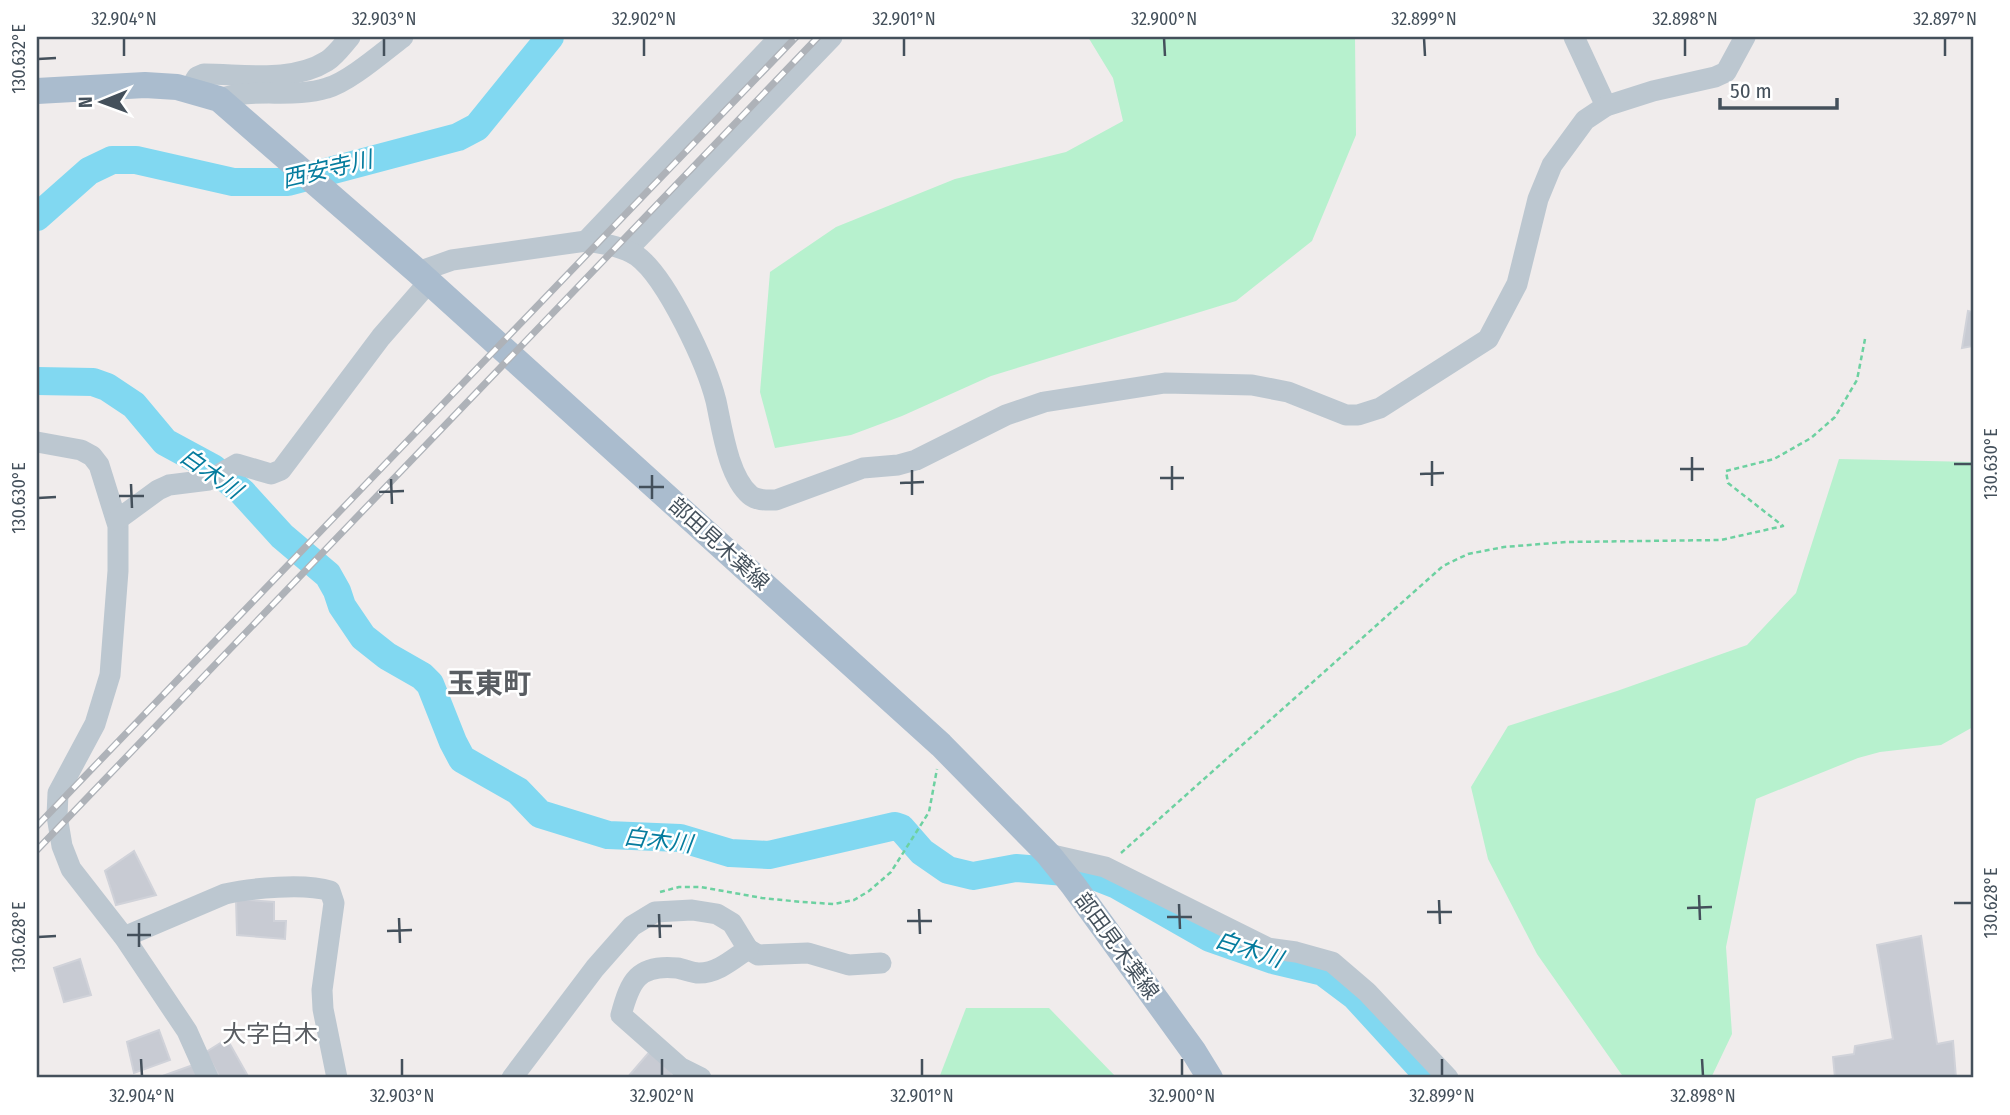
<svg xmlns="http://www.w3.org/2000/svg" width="2010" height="1115" font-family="'Fira Sans Condensed','Noto Sans JP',sans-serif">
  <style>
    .green { fill: #b7f1ce }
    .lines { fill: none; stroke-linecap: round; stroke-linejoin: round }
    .river { stroke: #81d8f1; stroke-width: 28 }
    .building { fill: #c8cbd3; stroke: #d0d2d9; stroke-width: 2 }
    .path { stroke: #6dd1a1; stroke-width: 2.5; stroke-dasharray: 5 3.5; stroke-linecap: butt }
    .minor { stroke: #bcc7d0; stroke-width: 21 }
    .major { stroke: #aabcce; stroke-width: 26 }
    .rail-casing { stroke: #aeb2b8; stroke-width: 7 }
    .rail { stroke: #fff; stroke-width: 4.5; stroke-dasharray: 13; stroke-linecap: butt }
    .ticks { fill: none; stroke: #44505b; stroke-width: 2.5 }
    .labels { text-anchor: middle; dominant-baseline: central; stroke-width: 5; stroke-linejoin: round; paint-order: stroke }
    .street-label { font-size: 21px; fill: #44505b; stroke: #fff }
    .water-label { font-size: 23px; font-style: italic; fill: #057c9e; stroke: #fff }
    .quarter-label { font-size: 24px; fill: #595d62; stroke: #fff }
    .district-label { font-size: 28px; font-weight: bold; fill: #595d62; stroke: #fff }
    .neatline { fill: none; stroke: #44505b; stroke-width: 2.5 }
    .ticks-label { font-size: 18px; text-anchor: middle; fill: #44505b }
  </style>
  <rect width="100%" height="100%" fill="#f0ecec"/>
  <g class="green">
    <polygon points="1088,37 1355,37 1356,135 1312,241 1236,301 991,376 902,416 851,435 775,448 760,392 770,272 836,227 955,179 1066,152 1123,121 1113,78"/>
    <polygon points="1839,459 1973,462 1973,727 1941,745 1880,752 1858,758 1756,799 1726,947 1732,1034 1711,1078 1624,1078 1537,954 1488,859 1471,787 1508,726 1617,691 1747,645 1796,593"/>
    <polygon points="966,1008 1049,1008 1117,1078 939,1078"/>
  </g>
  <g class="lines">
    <g class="river">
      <polyline points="37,217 89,171 112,160 136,160 233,182 288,182 458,137 477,127 550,37"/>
      <polyline points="37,381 93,382 107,387 134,405 165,442 213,468 242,492 282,536 328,575 337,591 342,606 363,637 387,656 422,676 430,684 453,742 462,759 518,791 540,814 608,835 680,838 730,853 769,855 895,826 901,828 922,852 948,870 973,876 1016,868 1089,874 1117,885 1210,938 1273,960 1323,972 1355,996 1430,1078"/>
    </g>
  </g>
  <g class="building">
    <polygon points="1968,311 1973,312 1973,346 1962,348"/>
    <polygon points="134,851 156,895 116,905 105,871"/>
    <polygon points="236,899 274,902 274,921 286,921 285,939 237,935"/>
    <polygon points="1921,936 1937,1044 1953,1041 1956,1078 1835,1078 1833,1057 1854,1054 1855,1046 1893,1039 1877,945"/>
    <polygon points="80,959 91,995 64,1002 54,968"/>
    <polygon points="159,1030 170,1060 134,1073 127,1042"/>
    <polygon points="227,1039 249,1078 220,1078 206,1052"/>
    <polygon points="652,1049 674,1071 669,1078 627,1078"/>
    <polygon points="193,1065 199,1078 157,1078"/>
  </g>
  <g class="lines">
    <g class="path">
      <polyline points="1121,853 1443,566 1468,554 1504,547 1566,542 1721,540 1783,526 1728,483 1726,471 1774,459 1811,438 1835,417 1857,380 1865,339"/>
      <polyline points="660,892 679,887 701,887 762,898 802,902 834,904 854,900 869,891 891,872 929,812 937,769"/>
    </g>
    <g class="minor">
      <polyline points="1574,37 1606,106"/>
      <path d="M 189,90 L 197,77 L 204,74 C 244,74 292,83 327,61 C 336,55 343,45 350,37"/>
      <path d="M 219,99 C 255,87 292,99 327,88 C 349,82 383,52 403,37"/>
      <polyline points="586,241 780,37"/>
      <polyline points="627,250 832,37"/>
      <path d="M 418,272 L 452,260 L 586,241 C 604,244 622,246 637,256 C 667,278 707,365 716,401 C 722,428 728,476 750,495 C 757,501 767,500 776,500 L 863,468 L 898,465 L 916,460 L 1006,415 L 1044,402 L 1165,383 L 1252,385 L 1288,392 L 1346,415 L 1358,415 L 1380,408 L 1488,339 L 1517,284 L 1538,199 L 1552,165 L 1585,120 L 1606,106 L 1653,91 L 1715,77 L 1726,72 L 1745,37"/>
      <polyline points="37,442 81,450 92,456 99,465 118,526 118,571 110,675 95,724 58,793 57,816 62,846 71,869 124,937 187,1031 208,1078"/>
      <polyline points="117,520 158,490 169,485 209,480 237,464 271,474 281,470 381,337 429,282"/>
      <polyline points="1048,854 1105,867 1268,948 1296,952 1332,962 1367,992 1448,1078"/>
      <path d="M 124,937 L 225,894 C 251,888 305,883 330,891 L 334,903 L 322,990 L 323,1009 L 337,1078"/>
      <polyline points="748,949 758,955 808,953 849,965 881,963"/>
      <path d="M 512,1078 L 595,968 L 632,926 L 655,912 L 692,910 L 717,914 L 732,923 L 748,949 C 733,959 718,973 699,973 C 692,973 684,969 677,968 C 638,964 630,981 621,1015 L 681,1068 L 701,1078"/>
    </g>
    <polyline class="major" points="37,91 145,85 177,87 219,99 418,272 941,745 1048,854 1073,885 1194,1052 1210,1078"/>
    <defs>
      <g id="rail">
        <polyline points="37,826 796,37"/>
        <polyline points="37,850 818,37"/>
      </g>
    </defs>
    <use href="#rail" class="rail-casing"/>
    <use href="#rail" class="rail"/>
  </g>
  <path class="ticks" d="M 124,38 L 124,56M 384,38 L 384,56M 644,38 L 644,56M 904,38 L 904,56M 1164,38 L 1165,56M 1424,38 L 1425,56M 1685,38 L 1685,56M 1945,38 L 1945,56M 38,59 L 56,58M 1692,457 L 1692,481M 1432,461 L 1432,486M 1954,464 L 1972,464M 1172,466 L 1172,490M 1680,469 L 1704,469M 912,470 L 912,495M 1420,474 L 1444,473M 652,475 L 652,499M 1160,478 L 1184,478M 391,479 L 392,504M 900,483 L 924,482M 131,484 L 132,508M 639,487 L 664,487M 379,492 L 404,491M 119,496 L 144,496M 38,498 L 56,497M 1699,895 L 1700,920M 1439,900 L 1440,924M 1954,903 L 1972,903M 1179,904 L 1180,929M 1687,908 L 1712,907M 919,909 L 920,934M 1427,912 L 1452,912M 659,914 L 660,938M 1167,917 L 1192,917M 399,918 L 400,943M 907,921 L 932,921M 139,923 L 139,947M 647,926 L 672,926M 387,931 L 412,930M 127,935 L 151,935M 38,937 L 56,936M 141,1059 L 142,1076M 402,1059 L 402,1076M 662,1059 L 662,1076M 922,1059 L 922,1076M 1182,1059 L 1182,1076M 1442,1059 L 1442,1076M 1702,1059 L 1703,1076"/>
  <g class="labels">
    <g class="street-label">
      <text transform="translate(719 544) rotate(42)">部田見木葉線</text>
      <text transform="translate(1117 946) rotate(54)">部田見木葉線</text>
    </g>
    <g class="water-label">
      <text transform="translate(327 169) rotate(-13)">西安寺川</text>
      <text transform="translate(211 473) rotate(35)">白木川</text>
      <text transform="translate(658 840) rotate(7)">白木川</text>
      <text transform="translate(1249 949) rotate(18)">白木川</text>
    </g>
    <g class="quarter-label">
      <text x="270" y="1034">大字白木</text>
    </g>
    <g class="district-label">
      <text x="489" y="683">玉東町</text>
    </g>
  </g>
  <rect width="2010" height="1115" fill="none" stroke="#ffffff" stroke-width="77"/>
  <g transform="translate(102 102) rotate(269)" stroke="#ffffff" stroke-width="5" paint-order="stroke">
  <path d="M0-5L12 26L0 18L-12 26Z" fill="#44505b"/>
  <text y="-10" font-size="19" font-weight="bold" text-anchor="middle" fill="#44505b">N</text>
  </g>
  <path d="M1720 98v10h117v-10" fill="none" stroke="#44505b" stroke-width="3.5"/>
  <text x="1730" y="98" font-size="21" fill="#44505b" stroke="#ffffff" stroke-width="5" paint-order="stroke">50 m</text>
  <rect x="38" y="38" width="1934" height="1038" class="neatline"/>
  <g class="ticks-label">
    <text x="124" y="25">32.904°N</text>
    <text x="384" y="25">32.903°N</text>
    <text x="644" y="25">32.902°N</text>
    <text x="904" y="25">32.901°N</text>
    <text x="1164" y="25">32.900°N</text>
    <text x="1424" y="25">32.899°N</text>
    <text x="1685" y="25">32.898°N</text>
    <text x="1945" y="25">32.897°N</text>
    <text transform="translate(19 59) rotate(-90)" y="6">130.632°E</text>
    <text transform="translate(1991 464) rotate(-90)" y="6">130.630°E</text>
    <text transform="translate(19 498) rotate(-90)" y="6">130.630°E</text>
    <text transform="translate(1991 903) rotate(-90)" y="6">130.628°E</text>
    <text transform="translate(19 937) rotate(-90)" y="6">130.628°E</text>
    <text x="142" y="1102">32.904°N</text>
    <text x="402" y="1102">32.903°N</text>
    <text x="662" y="1102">32.902°N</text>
    <text x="922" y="1102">32.901°N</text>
    <text x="1182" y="1102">32.900°N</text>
    <text x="1442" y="1102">32.899°N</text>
    <text x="1703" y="1102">32.898°N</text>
  </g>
</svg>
